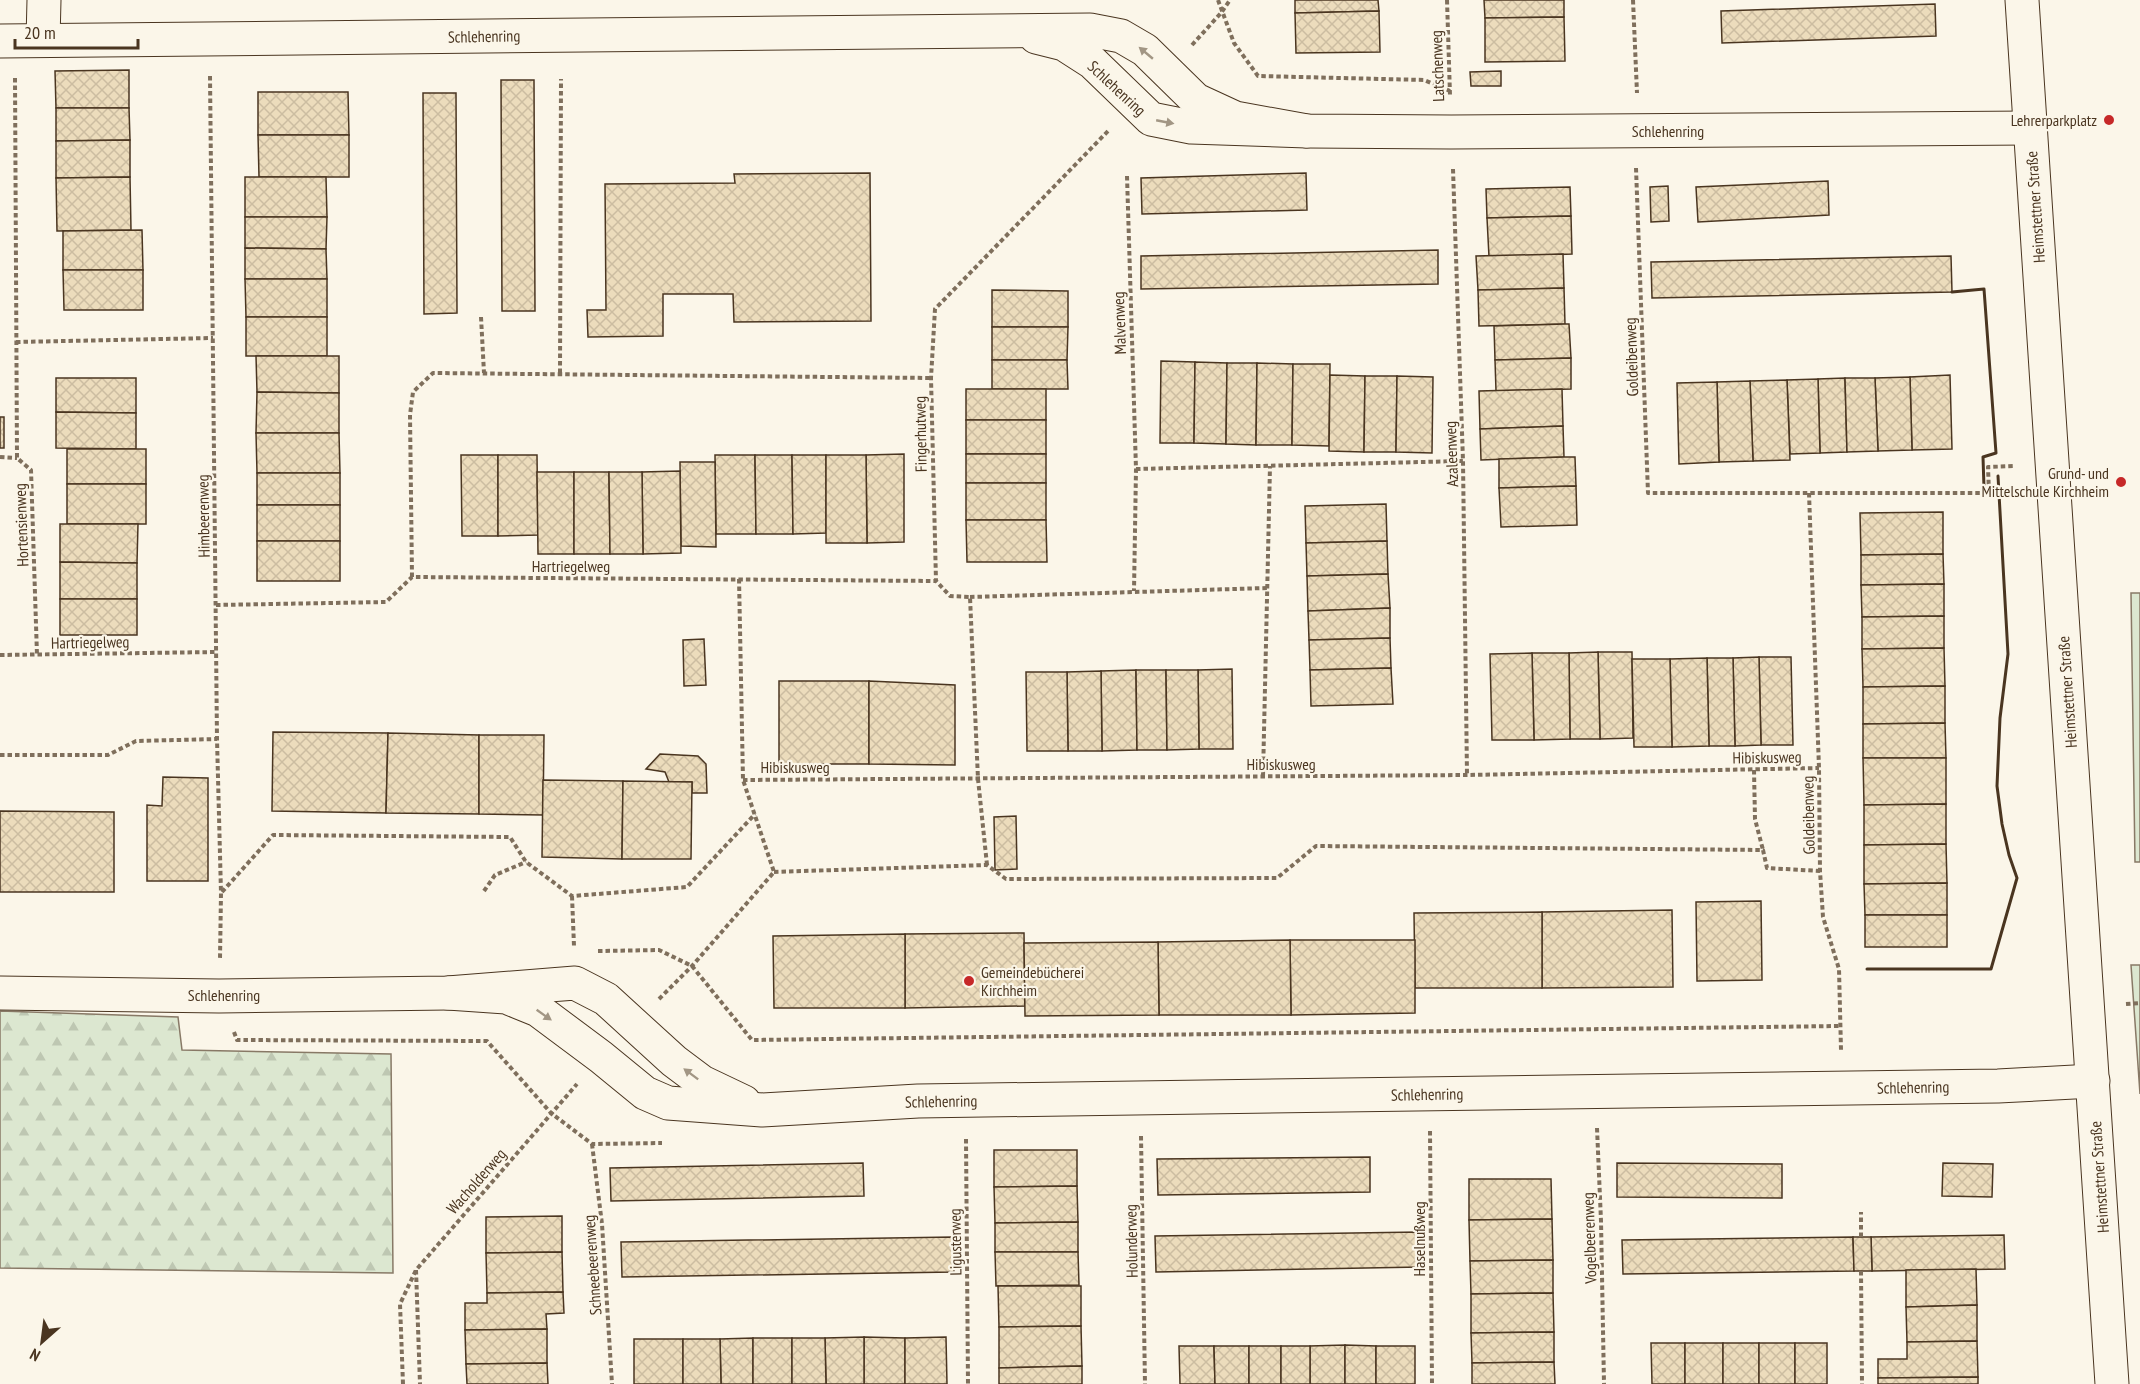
<svg xmlns="http://www.w3.org/2000/svg" width="2140" height="1384" font-family="'PT Sans Narrow',sans-serif">
  <style>
    .forest { fill: url(#forest-firs); stroke: #887966; stroke-width: 1.5 }
    .park { fill: #dce7d0; stroke: #887966; stroke-width: 1.5 }
    .building { fill: url(#building-cross-hatch); stroke: #4a3520; stroke-width: 1.5 }
    .lines { fill: none; stroke-linecap: round; stroke-linejoin: round }
    .minor-casing { stroke: #4a3520; stroke-width: 35 }
    .path { stroke: #7f6f5c; stroke-width: 4; stroke-dasharray: 4.5 3; stroke-linecap: butt }
    .minor { stroke: #fbf6e9; stroke-width: 33 }
    .wall { stroke: #4a3520; stroke-width: 3 }
    .oneway { fill: #a29684 }
    .poi-dot { fill: #c62828; stroke: #fbf6e9; stroke-width: 2 }
    .labels { text-anchor: middle; dominant-baseline: central; stroke-width: 4.5; stroke-linejoin: round; paint-order: stroke }
    .street-label { font-size: 16px; fill: #4a3520; stroke: #fbf6e9 }
    .poi-label { font-size: 16px; fill: #4a3520; stroke: #fbf6e9; text-anchor: end }
  </style>
  <defs>
    <pattern id="forest-firs" width="22" height="20" patternUnits="userSpaceOnUse" patternTransform="scale(1.5)"><rect width="22" height="20" fill="#dce7d0"/><path d="M5 1l3.5 6h-7zM16 11l3.5 6h-7z" fill="#bec7b2"/></pattern>
    <pattern id="building-cross-hatch" width="8" height="8" patternUnits="userSpaceOnUse" patternTransform="scale(1.5)"><rect width="8" height="8" fill="#ecdcbc"/><path d="M0 0l8 8M0 8l8-8" fill="none" stroke="#ccbda1"/></pattern>
  </defs>
  <rect width="100%" height="100%" fill="#fbf6e9"/>
  <polygon class="forest" points="0,1011 178,1017 182,1050 391,1054 393,1273 0,1268"/>
  <g class="park">
    <polygon points="2131,593 2140,593 2140,862 2135,862"/>
    <polygon points="2131,965 2140,965 2140,1094"/>
  </g>
  <g class="building">
    <polygon points="1295,0 1378,0 1379,11 1295,13"/>
    <polygon points="1484,0 1564,0 1564,17 1485,18"/>
    <polygon points="1935,4 1936,36 1722,43 1721,11"/>
    <polygon points="1379,11 1380,52 1296,53 1295,13"/>
    <polygon points="1564,17 1565,61 1485,62 1485,18"/>
    <polygon points="129,70 129,108 56,108 55,71"/>
    <polygon points="1501,71 1501,86 1471,86 1470,72"/>
    <polygon points="501,80 534,80 535,311 502,311"/>
    <polygon points="258,92 348,92 349,135 258,135"/>
    <polygon points="423,93 456,93 457,313 424,314"/>
    <polygon points="56,108 129,108 130,140 56,141"/>
    <polygon points="258,135 349,135 349,177 259,177"/>
    <polygon points="130,140 130,177 56,178 56,141"/>
    <polygon points="870,173 871,321 734,322 733,294 663,294 663,336 588,337 587,310 606,310 605,184 735,183 734,174"/>
    <polygon points="1306,173 1307,210 1142,214 1141,178"/>
    <polygon points="130,177 131,230 57,231 56,178"/>
    <polygon points="245,177 326,177 327,217 245,217"/>
    <polygon points="1828,181 1829,215 1698,222 1696,187"/>
    <polygon points="1668,186 1669,221 1651,222 1650,187"/>
    <polygon points="1570,187 1571,216 1487,218 1486,189"/>
    <polygon points="1571,216 1572,254 1489,257 1487,218"/>
    <polygon points="245,217 327,217 326,249 245,248"/>
    <polygon points="142,230 143,270 63,270 63,231"/>
    <polygon points="245,248 326,249 327,279 245,279"/>
    <polygon points="1438,250 1438,284 1141,289 1141,256"/>
    <polygon points="1563,254 1564,288 1478,290 1476,256"/>
    <polygon points="1951,256 1952,292 1652,298 1651,262"/>
    <polygon points="63,270 143,270 143,310 64,310"/>
    <polygon points="245,279 327,279 327,317 246,317"/>
    <polygon points="1564,288 1565,324 1479,326 1478,290"/>
    <polygon points="992,290 1068,291 1068,327 992,327"/>
    <rect x="246" y="317" width="81" height="39"/>
    <polygon points="1565,324 1569,324 1571,358 1495,360 1494,326"/>
    <polygon points="992,327 1068,327 1067,360 992,360"/>
    <polygon points="256,356 339,356 339,393 257,392"/>
    <polygon points="1571,358 1571,389 1496,391 1495,360"/>
    <polygon points="992,360 1067,360 1068,389 992,389"/>
    <polygon points="1161,361 1195,362 1194,443 1160,443"/>
    <polygon points="1195,362 1227,363 1226,444 1194,443"/>
    <polygon points="1227,363 1257,363 1256,445 1226,444"/>
    <polygon points="1257,363 1293,364 1292,445 1256,445"/>
    <polygon points="1293,364 1330,364 1329,446 1292,445"/>
    <polygon points="1330,375 1365,376 1364,452 1329,451"/>
    <polygon points="1950,375 1952,449 1912,450 1910,377"/>
    <polygon points="1365,376 1397,376 1396,452 1364,452"/>
    <polygon points="1397,376 1433,377 1432,453 1396,452"/>
    <polygon points="1910,377 1912,450 1878,451 1875,378"/>
    <polygon points="56,378 136,378 136,413 56,412"/>
    <polygon points="1845,378 1847,452 1820,453 1818,379"/>
    <polygon points="1845,378 1875,378 1878,451 1847,452"/>
    <polygon points="1818,379 1820,453 1790,454 1787,380"/>
    <polygon points="1787,380 1790,460 1753,461 1750,381"/>
    <polygon points="1750,381 1753,461 1719,462 1717,382"/>
    <polygon points="1717,382 1719,462 1679,464 1677,383"/>
    <rect x="966" y="389" width="80" height="31"/>
    <polygon points="1562,389 1563,426 1480,429 1479,391"/>
    <polygon points="257,392 339,393 339,433 256,433"/>
    <polygon points="56,412 136,413 136,449 56,448"/>
    <rect x="0" y="417" width="4" height="31"/>
    <rect x="966" y="420" width="80" height="34"/>
    <polygon points="1563,426 1564,457 1481,460 1480,429"/>
    <polygon points="256,433 339,433 340,473 257,473"/>
    <rect x="67" y="449" width="79" height="35"/>
    <polygon points="904,454 904,542 867,543 866,455"/>
    <rect x="966" y="454" width="80" height="29"/>
    <polygon points="461,455 498,455 498,536 462,536"/>
    <polygon points="498,455 537,455 538,535 498,536"/>
    <polygon points="715,455 755,455 756,534 716,534"/>
    <polygon points="755,455 792,455 793,534 756,534"/>
    <polygon points="792,455 826,455 826,533 793,534"/>
    <polygon points="826,455 866,455 867,543 826,543"/>
    <polygon points="1564,457 1575,457 1576,486 1499,488 1499,459"/>
    <polygon points="680,462 715,462 716,547 681,546"/>
    <polygon points="680,471 681,553 643,554 642,472"/>
    <polygon points="537,472 574,472 574,554 538,554"/>
    <polygon points="574,472 609,472 610,554 574,554"/>
    <polygon points="609,472 642,472 643,554 610,554"/>
    <rect x="257" y="473" width="83" height="32"/>
    <rect x="966" y="483" width="80" height="37"/>
    <rect x="67" y="484" width="79" height="40"/>
    <polygon points="1576,486 1577,525 1501,527 1499,488"/>
    <polygon points="1386,504 1387,541 1306,543 1305,506"/>
    <rect x="257" y="505" width="83" height="36"/>
    <polygon points="1943,512 1943,554 1861,555 1860,513"/>
    <polygon points="966,520 1046,520 1047,562 967,562"/>
    <polygon points="60,524 138,524 137,563 60,562"/>
    <rect x="257" y="541" width="83" height="40"/>
    <polygon points="1387,541 1388,574 1307,576 1306,543"/>
    <polygon points="1943,554 1944,584 1861,585 1861,555"/>
    <polygon points="60,562 137,563 137,599 60,599"/>
    <polygon points="1388,574 1390,608 1308,611 1307,576"/>
    <polygon points="1944,584 1944,616 1862,617 1861,585"/>
    <rect x="60" y="599" width="77" height="36"/>
    <polygon points="1390,608 1390,638 1309,640 1308,611"/>
    <polygon points="1944,616 1944,648 1862,649 1862,617"/>
    <polygon points="1390,638 1391,668 1310,670 1309,640"/>
    <polygon points="704,639 706,685 684,686 683,640"/>
    <polygon points="1944,648 1945,686 1863,687 1862,649"/>
    <polygon points="1598,652 1632,652 1633,738 1600,739"/>
    <polygon points="1598,652 1600,739 1570,739 1569,653"/>
    <polygon points="1532,653 1569,653 1570,739 1534,740"/>
    <polygon points="1532,653 1534,740 1492,740 1490,654"/>
    <polygon points="1759,657 1791,657 1793,745 1761,745"/>
    <polygon points="1759,657 1761,745 1735,746 1733,658"/>
    <polygon points="1707,658 1733,658 1735,746 1709,746"/>
    <polygon points="1707,658 1709,746 1672,747 1670,659"/>
    <polygon points="1632,659 1670,659 1672,747 1634,747"/>
    <polygon points="1391,668 1393,704 1311,706 1310,670"/>
    <polygon points="1232,669 1233,749 1199,749 1198,670"/>
    <polygon points="1136,670 1137,750 1102,751 1101,671"/>
    <polygon points="1136,670 1166,670 1167,750 1137,750"/>
    <polygon points="1166,670 1198,670 1199,749 1167,750"/>
    <polygon points="1101,671 1102,751 1068,751 1067,672"/>
    <polygon points="1026,672 1067,672 1068,751 1027,751"/>
    <rect x="779" y="681" width="90" height="83"/>
    <polygon points="869,681 955,685 955,765 869,764"/>
    <polygon points="1945,686 1945,723 1863,724 1863,687"/>
    <polygon points="1945,723 1946,758 1863,758 1863,724"/>
    <polygon points="273,732 388,733 386,813 272,811"/>
    <polygon points="388,733 479,735 479,814 386,813"/>
    <polygon points="479,735 544,735 543,815 479,814"/>
    <polygon points="660,754 698,756 706,764 707,793 692,793 692,782 669,782 665,772 646,769"/>
    <polygon points="1863,758 1946,758 1946,804 1864,805"/>
    <polygon points="163,777 208,778 208,881 147,881 147,805 162,806"/>
    <polygon points="543,780 623,781 622,859 542,857"/>
    <polygon points="623,781 692,782 691,859 622,859"/>
    <polygon points="1946,804 1946,844 1864,845 1864,805"/>
    <polygon points="0,811 114,812 114,892 0,892"/>
    <polygon points="1016,816 1017,869 995,870 994,817"/>
    <polygon points="1946,844 1947,883 1864,884 1864,845"/>
    <polygon points="1947,883 1947,915 1865,915 1864,884"/>
    <polygon points="1761,901 1762,980 1697,981 1696,902"/>
    <polygon points="1672,910 1673,987 1542,988 1542,912"/>
    <polygon points="1542,912 1542,988 1415,988 1414,913"/>
    <rect x="1865" y="915" width="82" height="32"/>
    <polygon points="1024,933 1025,1006 905,1008 905,934"/>
    <polygon points="905,934 905,1008 774,1008 773,936"/>
    <polygon points="1290,940 1415,940 1415,1013 1291,1015"/>
    <polygon points="1290,940 1291,1015 1159,1015 1158,942"/>
    <polygon points="1158,942 1159,1015 1025,1016 1024,943"/>
    <polygon points="994,1150 1077,1150 1077,1186 994,1187"/>
    <polygon points="1370,1157 1370,1192 1158,1195 1157,1159"/>
    <polygon points="863,1163 864,1196 611,1201 610,1168"/>
    <polygon points="1617,1163 1782,1164 1782,1198 1617,1197"/>
    <polygon points="1943,1163 1993,1164 1992,1197 1942,1196"/>
    <polygon points="1469,1179 1551,1179 1552,1219 1469,1220"/>
    <polygon points="1077,1186 1078,1222 995,1223 994,1187"/>
    <polygon points="562,1216 562,1252 486,1253 486,1217"/>
    <polygon points="1552,1219 1553,1260 1470,1261 1469,1220"/>
    <polygon points="1078,1222 1078,1252 995,1252 995,1223"/>
    <polygon points="1419,1232 1420,1267 1156,1272 1155,1236"/>
    <polygon points="2004,1235 2005,1269 1872,1271 1871,1237"/>
    <polygon points="953,1237 954,1272 622,1277 621,1242"/>
    <polygon points="1853,1237 1854,1271 1623,1274 1622,1240"/>
    <polygon points="1853,1237 1871,1237 1872,1271 1854,1271"/>
    <polygon points="562,1252 563,1292 487,1293 486,1253"/>
    <polygon points="995,1252 1078,1252 1079,1285 996,1286"/>
    <polygon points="1553,1260 1553,1293 1471,1294 1470,1261"/>
    <polygon points="1976,1269 1977,1305 1906,1307 1906,1270"/>
    <polygon points="998,1286 1081,1286 1081,1326 999,1327"/>
    <polygon points="563,1292 564,1313 546,1314 547,1329 465,1330 465,1303 487,1303 487,1293"/>
    <polygon points="1553,1293 1554,1332 1471,1333 1471,1294"/>
    <polygon points="1977,1305 1977,1341 1907,1342 1906,1307"/>
    <polygon points="1081,1326 1082,1366 999,1368 999,1327"/>
    <polygon points="547,1329 547,1363 466,1364 465,1330"/>
    <polygon points="1554,1332 1554,1362 1472,1363 1471,1333"/>
    <polygon points="864,1337 905,1338 905,1384 864,1384"/>
    <polygon points="864,1337 864,1384 826,1384 825,1338"/>
    <polygon points="946,1337 947,1384 905,1384 905,1338"/>
    <polygon points="753,1338 753,1384 721,1384 720,1339"/>
    <rect x="753" y="1338" width="39" height="46"/>
    <polygon points="792,1338 825,1338 826,1384 792,1384"/>
    <rect x="634" y="1339" width="49" height="45"/>
    <polygon points="683,1339 720,1339 721,1384 683,1384"/>
    <polygon points="1977,1341 1978,1377 1878,1378 1878,1359 1907,1359 1907,1342"/>
    <polygon points="1651,1343 1685,1343 1685,1384 1652,1384"/>
    <rect x="1685" y="1343" width="38" height="41"/>
    <rect x="1723" y="1343" width="36" height="41"/>
    <rect x="1759" y="1343" width="36" height="41"/>
    <rect x="1795" y="1343" width="32" height="41"/>
    <polygon points="1345,1345 1345,1384 1310,1384 1310,1346"/>
    <polygon points="1345,1345 1376,1346 1376,1384 1345,1384"/>
    <polygon points="1179,1346 1214,1346 1215,1384 1180,1384"/>
    <polygon points="1214,1346 1249,1346 1249,1384 1215,1384"/>
    <rect x="1249" y="1346" width="32" height="38"/>
    <rect x="1281" y="1346" width="29" height="38"/>
    <rect x="1376" y="1346" width="39" height="38"/>
    <polygon points="1554,1362 1555,1384 1472,1384 1472,1363"/>
    <polygon points="547,1363 548,1384 467,1384 466,1364"/>
    <polygon points="1082,1366 1082,1384 999,1384 999,1368"/>
    <polygon points="1978,1377 1978,1384 1878,1384 1878,1378"/>
  </g>
  <g class="lines">
    <defs>
      <g id="minor">
        <polyline points="2022,0 2112,1384"/>
        <polyline points="1036,37 1064,44 1092,62 1151,119 1191,127 1307,131 1451,132 2030,128"/>
        <polyline points="43,40 44,0"/>
        <polyline points="0,41 1090,30 1121,36 1145,50 1196,100 1235,118 1307,131"/>
        <polyline points="0,993 219,996 448,993 575,983 606,999 674,1061 702,1082 744,1102"/>
        <polyline points="448,993 506,997 538,1010 601,1057 645,1093 668,1103 762,1110 918,1101 1998,1086 2093,1081"/>
      </g>
    </defs>
    <use href="#minor" class="minor-casing"/>
    <g class="path">
      <polyline points="1218,0 1234,43 1258,76 1424,80 1450,91"/>
      <polyline points="1447,0 1450,95"/>
      <polyline points="1633,0 1637,93"/>
      <polyline points="1192,45 1221,13 1230,0"/>
      <polyline points="210,76 217,739 221,893 220,959"/>
      <polyline points="15,78 17,458 31,470 37,655"/>
      <polyline points="1636,168 1648,493 1989,493 1988,467 2014,466"/>
      <polyline points="1453,169 1463,461 1467,775"/>
      <polyline points="1127,176 1136,469 1134,591"/>
      <polyline points="481,317 484,373"/>
      <polyline points="16,342 213,338"/>
      <polyline points="560,373 561,79"/>
      <polyline points="0,457 17,458"/>
      <polyline points="1136,469 1463,461"/>
      <polyline points="1809,493 1819,768 1820,871 1823,917 1839,969 1841,1050"/>
      <polyline points="412,577 410,415 413,392 433,373 931,378"/>
      <polyline points="970,597 1267,588"/>
      <polyline points="216,605 386,602 412,577 936,581"/>
      <polyline points="0,655 216,652"/>
      <polyline points="0,755 108,755 136,741 217,739"/>
      <polyline points="1754,770 1755,819 1763,850"/>
      <polyline points="1263,776 1270,466"/>
      <polyline points="743,780 1467,775 1819,768"/>
      <polyline points="987,865 978,779 970,597 950,596 936,581 931,378 935,309 1109,130"/>
      <polyline points="774,872 987,865 1006,879 1277,878 1316,846 1763,850 1767,868 1820,871"/>
      <polyline points="484,891 495,875 526,862"/>
      <polyline points="222,892 273,835 510,837 526,862 572,896 687,887 755,814"/>
      <polyline points="572,896 574,946"/>
      <polyline points="598,951 659,950 692,966 752,1040 1840,1026"/>
      <polyline points="659,999 692,966 774,872 743,780 739,578"/>
      <polyline points="2126,1004 2140,1003"/>
      <polyline points="234,1032 237,1040 487,1041 551,1113 592,1144 662,1143"/>
      <polyline points="1597,1128 1601,1221 1604,1384"/>
      <polyline points="1430,1131 1432,1384"/>
      <polyline points="1141,1136 1145,1384"/>
      <polyline points="966,1139 968,1384"/>
      <polyline points="592,1144 602,1224 612,1384"/>
      <polyline points="1861,1237 1861,1212"/>
      <polyline points="416,1270 420,1384"/>
      <polyline points="1861,1271 1862,1384"/>
      <polyline points="403,1384 400,1304 416,1270 577,1084"/>
    </g>
    <use href="#minor" class="minor"/>
    <g class="wall">
      <polyline points="1952,292 1984,289 1996,453 1983,457 1984,488"/>
      <polyline points="1867,969 1991,969 2017,878 2009,855 2002,824 1997,786 2000,718 2008,654 1998,476"/>
    </g>
  </g>
  <defs><path id="oneway-solid" d="M-6-.8H1V-3.2L6.5 0L1 3.2V.8H-6Z" transform="scale(1.5)"/></defs>
  <g class="oneway">
    <use href="#oneway-solid" transform="translate(1146 53) rotate(-140)"/>
    <use href="#oneway-solid" transform="translate(1165 122) rotate(11)"/>
    <use href="#oneway-solid" transform="translate(544 1015) rotate(35)"/>
    <use href="#oneway-solid" transform="translate(691 1074) rotate(-143)"/>
  </g>
  <g class="poi-dot">
    <circle cx="2109" cy="120" r="6"/>
    <circle cx="2121" cy="482" r="6"/>
    <circle cx="969" cy="981" r="6"/>
  </g>
  <g class="labels">
    <g class="street-label">
      <text transform="translate(484 36) rotate(-1)">Schlehenring</text>
      <text transform="translate(1437 66) rotate(-92)">Latschenweg</text>
      <text transform="translate(1117 88) rotate(43)">Schlehenring</text>
      <text x="1668" y="131">Schlehenring</text>
      <text transform="translate(2035 207) rotate(-94)">Heimstettner Straße</text>
      <text transform="translate(1119 323) rotate(-92)">Malvenweg</text>
      <text transform="translate(1631 357) rotate(-92)">Goldeibenweg</text>
      <text transform="translate(920 434) rotate(-91)">Fingerhutweg</text>
      <text transform="translate(1451 454) rotate(-92)">Azaleenweg</text>
      <text transform="translate(203 516) rotate(-91)">Himbeerenweg</text>
      <text transform="translate(21 525) rotate(-92)">Hortensienweg</text>
      <text x="571" y="566">Hartriegelweg</text>
      <text transform="translate(90 642) rotate(-1)">Hartriegelweg</text>
      <text transform="translate(2067 692) rotate(-94)">Heimstettner Straße</text>
      <text transform="translate(1767 757) rotate(-1)">Hibiskusweg</text>
      <text x="1281" y="764">Hibiskusweg</text>
      <text x="795" y="767">Hibiskusweg</text>
      <text transform="translate(1808 815) rotate(-91)">Goldeibenweg</text>
      <text x="224" y="995">Schlehenring</text>
      <text transform="translate(1913 1087) rotate(-1)">Schlehenring</text>
      <text transform="translate(1427 1094) rotate(-1)">Schlehenring</text>
      <text transform="translate(941 1101) rotate(-1)">Schlehenring</text>
      <text transform="translate(2099 1177) rotate(-94)">Heimstettner Straße</text>
      <text transform="translate(476 1181) rotate(-49)">Wacholderweg</text>
      <text transform="translate(1589 1238) rotate(-92)">Vogelbeerenweg</text>
      <text transform="translate(1419 1239) rotate(-90)">Haselnußweg</text>
      <text transform="translate(1131 1241) rotate(-91)">Holunderweg</text>
      <text transform="translate(955 1242) rotate(-91)">Ligusterweg</text>
      <text transform="translate(592 1265) rotate(-94)">Schneebeerenweg</text>
    </g>
    <g class="poi-label">
      <text x="2097" y="120">Lehrerparkplatz</text>
      <text x="2109" y="473">Grund- und<tspan x="2109" dy="18">Mittelschule Kirchheim</tspan></text>
      <text x="981" y="972" text-anchor="start">Gemeindebücherei<tspan x="981" dy="18">Kirchheim</tspan></text>
    </g>
  </g>
  <g transform="translate(42 1342) rotate(208)" stroke="#fbf6e9" stroke-width="4.5" paint-order="stroke">
  <path d="M0-4.5L10 22L0 15L-10 22Z" fill="#4a3520"/>
  <text y="-9" font-size="16" font-weight="bold" text-anchor="middle" fill="#4a3520">N</text>
  </g>
  <path d="M15 39v9h123v-9" fill="none" stroke="#4a3520" stroke-width="3"/>
  <text x="24" y="39" font-size="18" fill="#4a3520" stroke="#fbf6e9" stroke-width="4.5" paint-order="stroke">20 m</text>
</svg>
